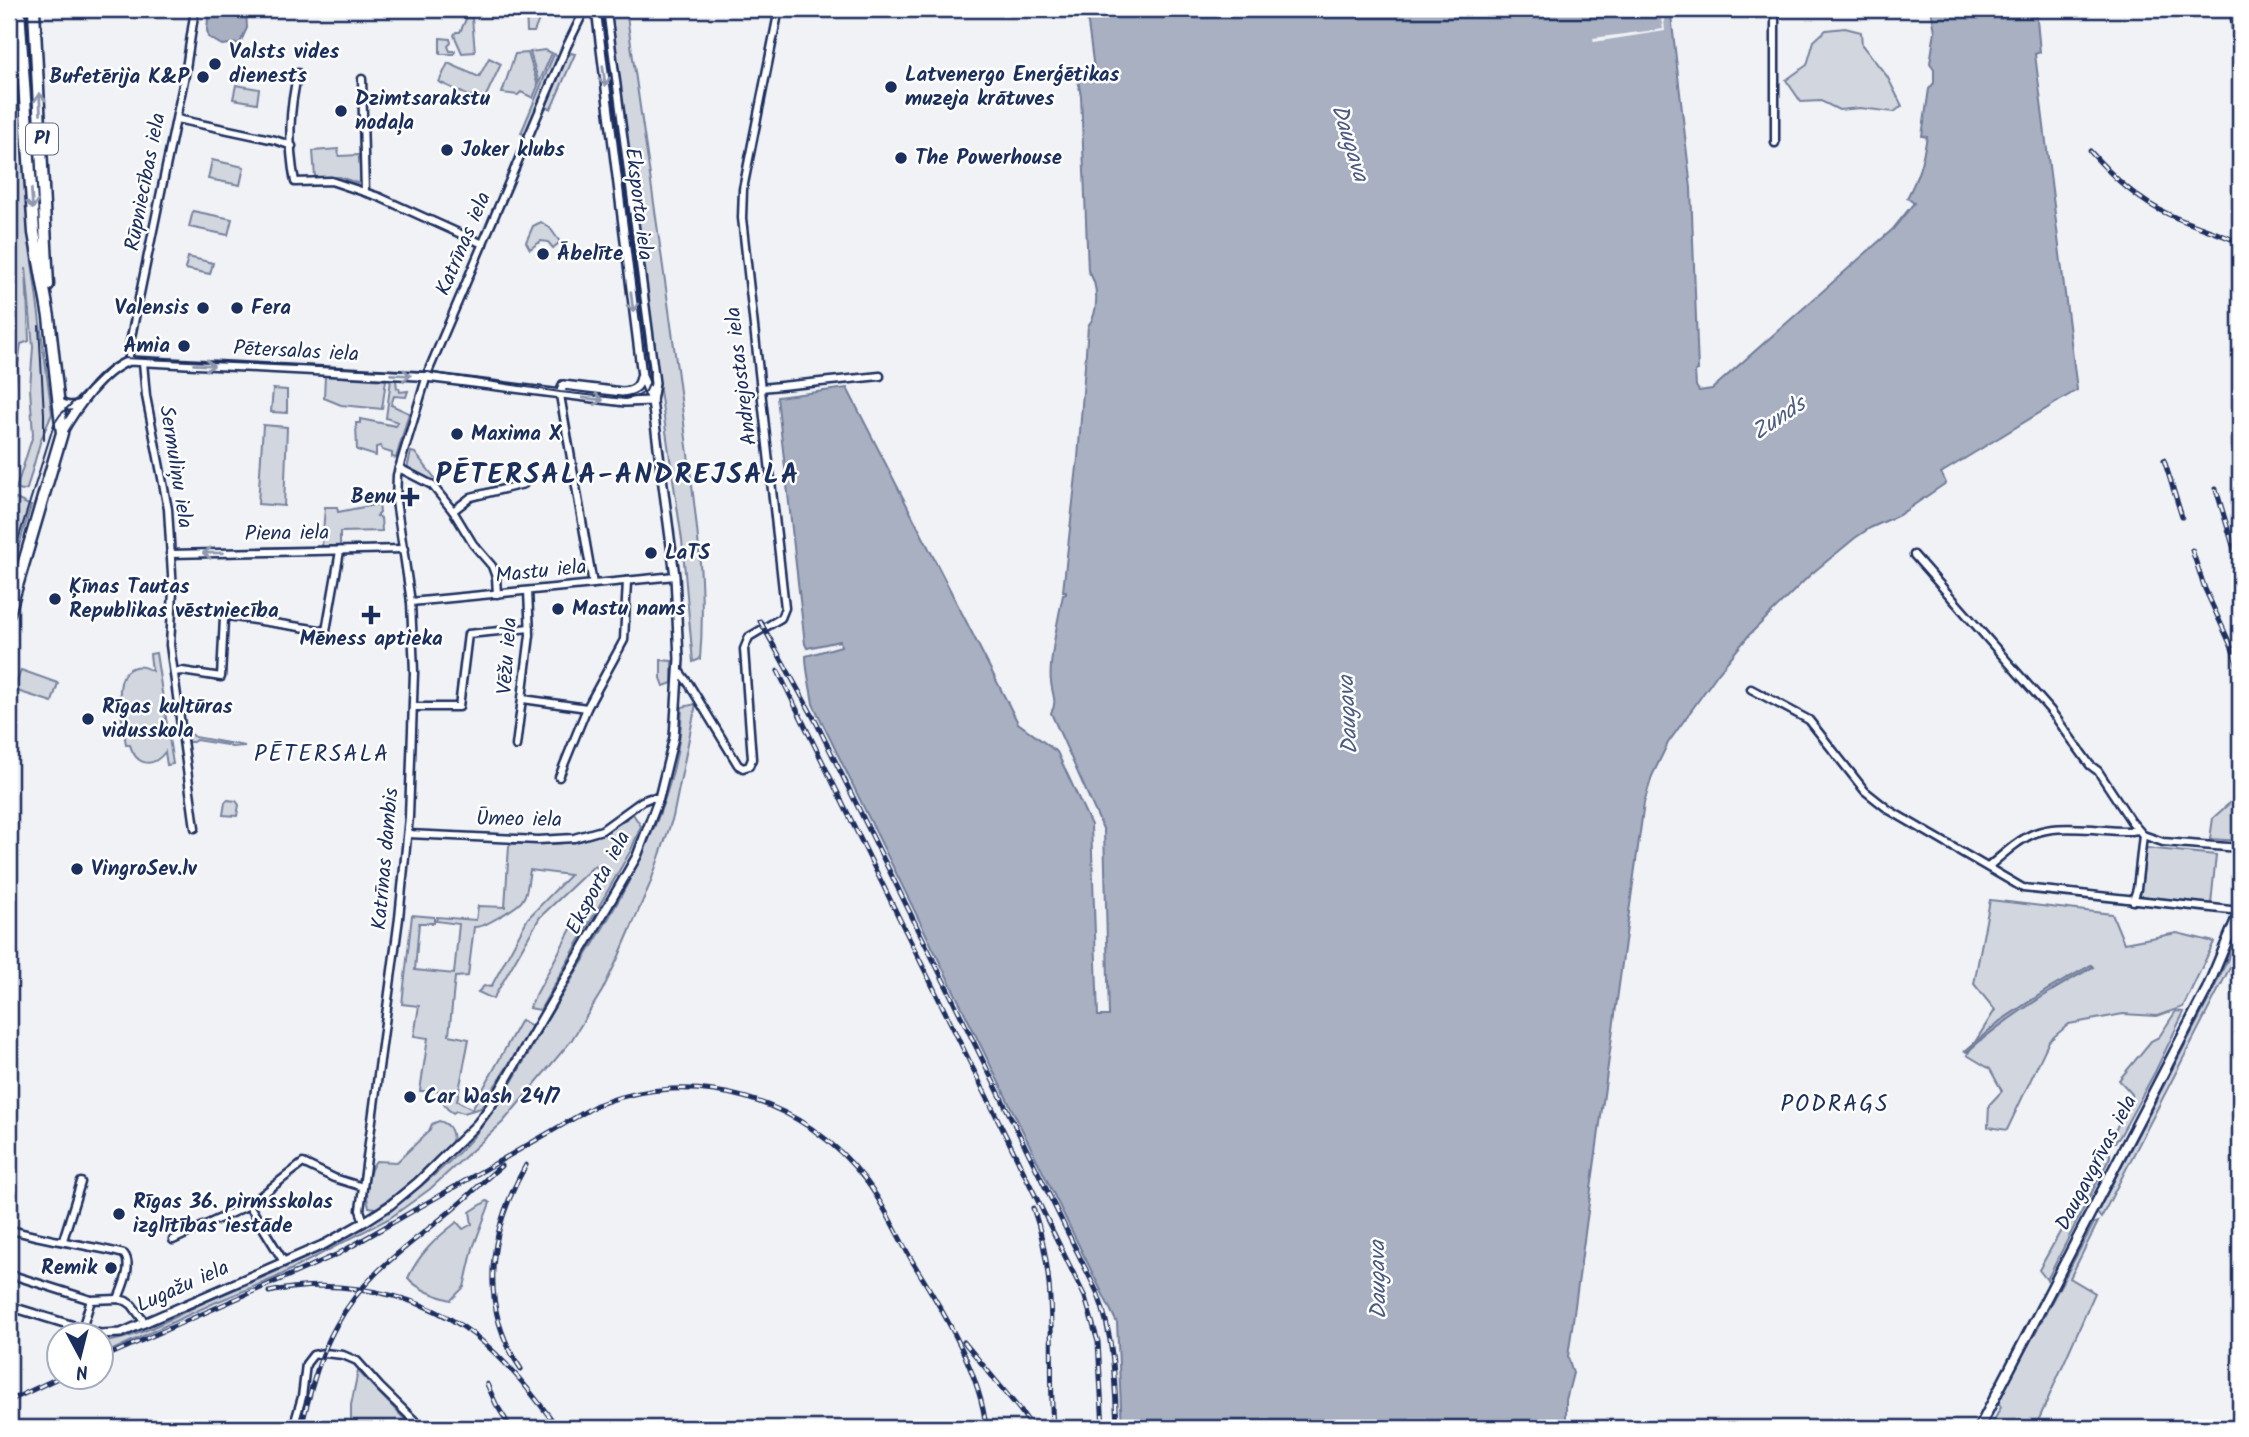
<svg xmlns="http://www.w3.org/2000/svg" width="2249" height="1437" font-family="Kalam,sans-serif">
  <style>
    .green { fill: #d2d6df; stroke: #76829e; stroke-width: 2 }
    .water { fill: #a8b0c2; stroke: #707c9a; stroke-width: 2 }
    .pier { fill: #f1f2f5 }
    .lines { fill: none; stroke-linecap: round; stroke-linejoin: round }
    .minor-casing { stroke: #1b2f5e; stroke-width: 11 }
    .tertiary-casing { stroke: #1b2f5e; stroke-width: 12 }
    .secondary-casing { stroke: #1b2f5e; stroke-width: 13 }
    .primary-casing { stroke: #1b2f5e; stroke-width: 15 }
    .minor { stroke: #fff; stroke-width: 6 }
    .tertiary { stroke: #fff; stroke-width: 7 }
    .secondary { stroke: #fff; stroke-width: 8 }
    .primary { stroke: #fff; stroke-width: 10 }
    .tram { stroke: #1b2f5e; stroke-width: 2 }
    .rail-casing { stroke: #1b2f5e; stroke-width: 5 }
    .rail { stroke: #fff; stroke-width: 2.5; stroke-dasharray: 8; stroke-linecap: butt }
    .oneway { stroke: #8d97ae }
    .poi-dot { fill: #1b2f5e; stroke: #fff; stroke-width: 2.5 }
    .labels { text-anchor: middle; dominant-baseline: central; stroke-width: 5; stroke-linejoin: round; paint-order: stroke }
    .shield { fill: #fff; stroke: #5f6d8e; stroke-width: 2 }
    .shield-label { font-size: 19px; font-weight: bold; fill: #1b2f5e }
    .poi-label { font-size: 21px; font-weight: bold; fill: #1b2f5e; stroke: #fff; text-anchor: start }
    .street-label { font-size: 21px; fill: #1b2f5e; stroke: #fff }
    .water-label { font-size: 23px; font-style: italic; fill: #4c5c81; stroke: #fff }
    .neighbourhood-label { font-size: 23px; letter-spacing: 2px; fill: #1b2f5e; stroke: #fff }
    .district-label { font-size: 28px; font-weight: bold; letter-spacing: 2px; fill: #1b2f5e; stroke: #fff }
  </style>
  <rect width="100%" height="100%" fill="#f1f2f5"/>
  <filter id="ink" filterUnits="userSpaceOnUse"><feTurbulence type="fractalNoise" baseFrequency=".0143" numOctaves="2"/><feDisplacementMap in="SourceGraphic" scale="14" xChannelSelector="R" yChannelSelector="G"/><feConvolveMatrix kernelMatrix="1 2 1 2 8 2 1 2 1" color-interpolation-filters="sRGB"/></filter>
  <g filter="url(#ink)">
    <g class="green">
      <polygon points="526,9 535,9 542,12 534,32 527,32"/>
      <path d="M 611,9 L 626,9 C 645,144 666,280 683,415 C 693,496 707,578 700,659 L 693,662 L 682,540 L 650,323 Z"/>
      <polygon points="24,13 27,13 42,228 39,226"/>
      <polygon points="9,15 15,15 28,232 52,414 41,439 27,489 22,491 16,489 33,435 30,388 33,347 26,268 29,341 21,344 15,383 9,404"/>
      <polygon points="467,17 472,18 475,52 462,53 454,35 456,32 460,32"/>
      <polygon points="1845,28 1861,32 1862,45 1887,76 1902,106 1894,112 1860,108 1839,110 1821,101 1801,102 1786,80 1807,65 1814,41 1826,30"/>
      <polygon points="440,38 450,39 451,43 448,46 450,51 455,51 454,54 440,54"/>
      <polygon points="545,50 552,53 539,83 530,52"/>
      <polygon points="528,53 538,86 533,98 521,92 518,95 502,93 515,54"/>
      <polygon points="571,53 575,54 551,109 546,107 567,57"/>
      <polygon points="554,54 559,56 526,135 521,133"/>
      <polygon points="489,58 501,64 484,100 472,95 471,97 439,82 448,63 479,77"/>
      <polygon points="236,85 259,89 257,103 233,99"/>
      <polygon points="338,149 339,156 359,155 361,182 357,183 340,177 315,177 313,151"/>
      <polygon points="212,160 244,167 240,185 208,179"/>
      <polygon points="193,211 232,219 228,235 189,227"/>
      <polygon points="541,222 550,228 560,242 553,248 548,242 541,241 530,249 526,242 533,226"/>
      <polygon points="188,257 213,263 210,274 185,269"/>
      <polygon points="325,376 386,380 382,409 341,405 324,398"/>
      <polygon points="391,379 396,380 397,388 399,388 400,392 408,391 406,397 394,396 391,405 409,413 396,458 392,457 392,453 382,450 381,446 376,447 376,456 357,450 356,423 360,423 360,419 396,426 398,422 386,418"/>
      <polygon points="273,389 287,390 287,413 271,412"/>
      <polygon points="263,425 287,427 284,506 258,504"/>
      <polygon points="411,452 415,453 438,482 412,474 407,469"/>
      <polygon points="14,498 31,506 9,578 9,514"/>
      <polygon points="379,504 380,513 377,516 381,518 382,531 340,532 340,546 322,546 325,507 337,507 338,512"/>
      <path d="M 156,653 L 173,764 L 167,765 L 165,752 C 152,769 136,765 130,745 L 126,745 C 124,727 110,676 132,668 C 140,665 145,667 152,671 L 150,654 Z"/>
      <polygon points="661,660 672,661 672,683 664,686 661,678"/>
      <polygon points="21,670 58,683 52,702 14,690"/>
      <path d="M 696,704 L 673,817 L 650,884 L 619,956 L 602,991 L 571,1041 L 503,1122 L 430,1189 L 390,1218 L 275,1278 L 214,1303 L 102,1355 L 102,1342 C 137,1340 177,1314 210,1300 C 281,1270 355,1241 415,1191 C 438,1172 462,1152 480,1129 C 507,1095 526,1057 547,1020 C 602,928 680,818 682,707 Z"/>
      <polygon points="190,733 195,737 245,746 231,747 227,745 196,740 193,742 188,742 186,736"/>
      <polygon points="2240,799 2240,841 2210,839 2213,818 2231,802"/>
      <polygon points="228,800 236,801 239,805 237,816 223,815 225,802"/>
      <path d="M 633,814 L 641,826 L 631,850 L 540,1010 L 529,1008 L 580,912 L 607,872 L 594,866 L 540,917 L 493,999 L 478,992 L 484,986 L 491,987 L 528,918 L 570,875 L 530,870 C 525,901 527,901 499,917 C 490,922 483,927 474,927 L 468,976 L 455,977 L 449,1035 L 469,1039 L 457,1101 L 472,1109 L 521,1020 L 532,1027 L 481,1108 L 464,1113 L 456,1111 L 453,1113 C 444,1108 441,1100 442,1091 L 420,1091 L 428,1038 L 414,1036 L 419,1006 L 402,1004 L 412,915 L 434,917 L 434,923 L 419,923 L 415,970 L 454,974 L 459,924 L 436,921 L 437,917 L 476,920 L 478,906 L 505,907 L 509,846 L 512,844 C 564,843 589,849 633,814 Z"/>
      <polygon points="2146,848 2216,855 2211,904 2140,896"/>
      <polygon points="1990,900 2112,914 2124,943 2177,933 2214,942 2183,1007 2157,1016 2123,1014 2069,1024 2049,1041 2007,1130 1988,1127 1989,1105 2002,1091 1990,1069 1967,1055 1995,1010 1974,984"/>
      <polygon points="2236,947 2240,948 2101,1218 2097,1213 2208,1001 2232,950"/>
      <polygon points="2176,1011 2184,1012 2155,1072 2119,1138 2115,1142 2110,1142 2132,1094 2119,1080 2151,1041 2159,1037"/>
      <path d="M 439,1121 C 451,1124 455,1134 451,1146 C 427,1168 403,1190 376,1208 L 369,1207 C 365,1196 368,1169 376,1161 L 397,1162 L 429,1131 L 432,1124 Z"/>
      <polygon points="2106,1149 2110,1151 2110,1157 2047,1280 2039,1270"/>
      <path d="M 487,1201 L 490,1203 L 473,1248 L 464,1287 L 451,1300 C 438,1297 417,1289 408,1278 C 419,1254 436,1238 457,1222 L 463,1229 L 472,1224 L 470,1212 Z"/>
      <polygon points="2098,1222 2070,1278 2095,1293 2035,1428 1990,1428 2001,1407 1998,1402 2094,1223"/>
      <polygon points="358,1371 360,1373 413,1428 351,1428 351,1405"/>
    </g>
    <g class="water">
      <polygon points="209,9 246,9 247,28 240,43 222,45 208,37 207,29"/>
      <path d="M 1086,9 L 1679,9 L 1671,15 L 1691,188 L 1698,370 L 1695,371 L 1696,386 L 1699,391 L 1712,389 L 1893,229 L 1914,203 L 1907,198 C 1919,175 1922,163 1927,137 L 1922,136 L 1929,89 L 1934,83 L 1934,69 L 1930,63 L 1935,31 L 1931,9 L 2036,9 L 2040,52 L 2035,54 L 2077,390 L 1941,473 L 1946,483 L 1899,515 L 1870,528 L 1855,538 L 1810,575 L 1749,635 L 1718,673 L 1668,743 L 1652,776 L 1644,803 L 1568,1357 L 1573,1373 L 1566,1400 L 1566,1428 L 1122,1428 L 1117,1323 L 813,704 C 811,688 806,672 806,656 L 841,646 L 840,641 L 807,648 L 805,644 L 777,397 L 847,388 L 1018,723 L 1057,752 L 1091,825 L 1098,1016 L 1109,1016 L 1104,831 L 1051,713 C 1058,702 1052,694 1051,682 C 1048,665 1059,614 1063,595 L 1066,594 L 1066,591 L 1063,591 L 1078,458 L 1088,326 C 1099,313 1099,284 1088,271 L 1081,96 L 1077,75 L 1079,70 L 1094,69 Z"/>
      <path d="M 2091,965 L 2093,967 C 2047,992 2006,1018 1967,1052 L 1965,1051 L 2000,1021 L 2047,990 Z"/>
    </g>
    <polygon class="pier" points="1659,9 1663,9 1665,31 1594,42 1593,38 1663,29"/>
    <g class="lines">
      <defs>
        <g id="minor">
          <path d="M 298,73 C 289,109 288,146 295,182 L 331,181 L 379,197 L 483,244"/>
          <polyline points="362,79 365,192"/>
          <polyline points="177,119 275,140 292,146"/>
          <polyline points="1775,143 1775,9"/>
          <polyline points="129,361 129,347 185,75 195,9"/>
          <polyline points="143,362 146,396 168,509 173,591 170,645 195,828"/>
          <polyline points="761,388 880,376"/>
          <polyline points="560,395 593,584"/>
          <polyline points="399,468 432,485 453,511 473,544 492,566 496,577 497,594"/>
          <polyline points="453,511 471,497 524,484"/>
          <polyline points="170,554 404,549"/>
          <polyline points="1914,555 2051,711 2090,765 2098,771 2131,821 2143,835 2163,842 2240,848"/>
          <polyline points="411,602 675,576"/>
          <polyline points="679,671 689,684 738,765 743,768 749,766 752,759 744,649 749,637 781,618 785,608 745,245 742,218 743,189 779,9"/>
          <polyline points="174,672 182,671 221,677 224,618 228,616 326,631 340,551"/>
          <polyline points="1751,689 1809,720 1865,791 1889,810 2023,888 2240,911"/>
          <polyline points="523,699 587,708"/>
          <polyline points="414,707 459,707 468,634 530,628"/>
          <polyline points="516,746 530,635 528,591"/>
          <polyline points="559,777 587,708 624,640 627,581"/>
          <polyline points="408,834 538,840 574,838 602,830 642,801 650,798 659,798"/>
          <path d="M 1988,867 C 2031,830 2036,826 2093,829 C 2109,830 2122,833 2138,830"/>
          <polyline points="2133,901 2137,889 2143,835"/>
          <polyline points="249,1205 284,1262"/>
          <polyline points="364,1222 360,1210 399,918 409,817 414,672 411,602 396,501 397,475 428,372 567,46 585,9"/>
          <path d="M 9,1229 C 45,1241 86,1244 124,1254 C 133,1265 123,1286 118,1299"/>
          <polyline points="63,1240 81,1182"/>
          <polyline points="173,1240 249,1205 303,1163 334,1178 363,1187"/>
          <polyline points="9,1274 91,1300 118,1299 126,1301 132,1305 145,1323"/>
          <polyline points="82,1329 91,1300"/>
          <polyline points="293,1428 302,1397 306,1364 313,1355 324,1353 343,1355 357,1361 380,1387 422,1428"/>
        </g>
        <g id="tertiary">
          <polyline points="596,9 642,376 652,400"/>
          <path d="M 560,395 L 563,385 L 622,392 C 633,391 639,388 641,377"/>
          <polyline points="59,403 69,406 79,405"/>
          <path d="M 62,433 C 76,408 102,371 129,361 L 418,376 L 625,402 L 652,401"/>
          <polyline points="9,1306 100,1334 121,1333 325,1244 364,1222 389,1206 418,1182 477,1124 492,1104 637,856 659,798 674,737 679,659 675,576 652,401 655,383 606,9"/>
        </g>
        <polyline id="secondary" points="1979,1428 2207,989 2240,910"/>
        <g id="primary">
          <polyline points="34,9 48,285"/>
          <polyline points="9,613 62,433 49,317 34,233 19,9"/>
        </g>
      </defs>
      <use href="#minor" class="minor-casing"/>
      <use href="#tertiary" class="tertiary-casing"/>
      <use href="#secondary" class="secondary-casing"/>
      <use href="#primary" class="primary-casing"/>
      <use href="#minor" class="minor"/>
      <use href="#tertiary" class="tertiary"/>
      <use href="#secondary" class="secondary"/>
      <use href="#primary" class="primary"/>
      <g class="tram">
        <polyline points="39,326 44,414 44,440"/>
        <polyline points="9,569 54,424 60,415 111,365 123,358 428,372 560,392 625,399 638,396 646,391 649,384 650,371 603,9"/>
      </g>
      <defs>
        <g id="rail">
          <polyline points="2231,9 2240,90"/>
          <path d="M 2090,151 C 2113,177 2138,201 2170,215 C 2193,226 2218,232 2240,243"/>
          <polyline points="2164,460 2182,517"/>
          <polyline points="2216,489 2240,569"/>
          <polyline points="2192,550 2205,589 2232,648 2240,673"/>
          <path d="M 760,621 L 815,720 L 1097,1292 C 1114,1336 1115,1382 1117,1428"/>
          <polyline points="778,671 1085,1297 1098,1342 1103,1428"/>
          <path d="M 1033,1208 C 1059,1280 1048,1353 1053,1428"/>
          <path d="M 269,1292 C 299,1285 329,1285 359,1289 C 459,1303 501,1352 558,1428"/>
          <polyline points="964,1342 1020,1410 1033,1428"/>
          <path d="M 102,1358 L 338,1254 L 597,1105 C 694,1067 804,1097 867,1182 C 887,1209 899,1240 917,1269 C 945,1314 981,1375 986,1428"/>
          <path d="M 521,1369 C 477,1304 489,1230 526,1165"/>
          <polyline points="487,1384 496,1404 511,1428"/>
          <polyline points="9,1401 60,1377"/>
          <path d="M 301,1428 C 310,1394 318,1358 336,1326 C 366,1272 407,1247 453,1209 C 470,1195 485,1179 501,1166"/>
        </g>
      </defs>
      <use href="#rail" class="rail-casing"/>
      <use href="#rail" class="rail"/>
    </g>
    <defs><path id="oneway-shaft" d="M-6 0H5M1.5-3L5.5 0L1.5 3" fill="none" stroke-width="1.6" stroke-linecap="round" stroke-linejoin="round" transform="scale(1.75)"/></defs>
    <g class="oneway">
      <use href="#oneway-shaft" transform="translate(604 76) rotate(83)"/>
      <use href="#oneway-shaft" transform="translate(40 103) rotate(-93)"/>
      <use href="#oneway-shaft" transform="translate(32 199) rotate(86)"/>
      <use href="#oneway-shaft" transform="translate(632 302) rotate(83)"/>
      <use href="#oneway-shaft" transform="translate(204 365) rotate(3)"/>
      <use href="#oneway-shaft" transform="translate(401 375) rotate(3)"/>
      <use href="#oneway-shaft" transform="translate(593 399) rotate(6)"/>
      <use href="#oneway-shaft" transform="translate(213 553) rotate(179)"/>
    </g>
  </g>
  <g class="poi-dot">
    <circle cx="215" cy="64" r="7"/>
    <circle cx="203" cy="77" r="7"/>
    <circle cx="891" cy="87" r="7"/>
    <circle cx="341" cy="111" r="7"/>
    <circle cx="447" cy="150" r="7"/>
    <circle cx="901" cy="158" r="7"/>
    <circle cx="543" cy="254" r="7"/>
    <circle cx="203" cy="308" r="7"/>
    <circle cx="237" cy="308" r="7"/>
    <circle cx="184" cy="346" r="7"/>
    <circle cx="457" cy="434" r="7"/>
    <path d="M406.5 486.5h7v7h7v7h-7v7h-7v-7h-7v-7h7z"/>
    <circle cx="651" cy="553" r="7"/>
    <circle cx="55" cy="599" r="7"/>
    <circle cx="558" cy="609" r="7"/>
    <path d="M367.5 604.5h7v7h7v7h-7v7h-7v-7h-7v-7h7z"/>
    <circle cx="88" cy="719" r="7"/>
    <circle cx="77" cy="869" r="7"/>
    <circle cx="410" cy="1097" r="7"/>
    <circle cx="119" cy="1214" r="7"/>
    <circle cx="111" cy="1268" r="7"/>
  </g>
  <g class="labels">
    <rect class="shield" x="26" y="123.5" width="32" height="31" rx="5"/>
    <g class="shield-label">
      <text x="42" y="139">P1</text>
    </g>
    <g class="poi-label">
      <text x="229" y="52">Valsts vides<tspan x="229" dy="24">dienests</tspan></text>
      <text x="905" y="75">Latvenergo Enerģētikas<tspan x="905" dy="24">muzeja krātuves</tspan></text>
      <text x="189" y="77" text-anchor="end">Bufetērija K&amp;P</text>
      <text x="355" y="99">Dzimtsarakstu<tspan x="355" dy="24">nodaļa</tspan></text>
      <text x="461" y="150">Joker klubs</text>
      <text x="915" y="158">The Powerhouse</text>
      <text x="557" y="254">Ābelīte</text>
      <text x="189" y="308" text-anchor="end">Valensis</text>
      <text x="251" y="308">Fera</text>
      <text x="170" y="346" text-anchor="end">Amia</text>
      <text x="471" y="434">Maxima X</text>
      <text x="396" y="497" text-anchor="end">Benu</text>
      <text x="665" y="553">LaTS</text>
      <text x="69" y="587">Ķīnas Tautas<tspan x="69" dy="24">Republikas vēstniecība</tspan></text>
      <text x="572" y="609">Mastu nams</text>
      <text x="371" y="639" text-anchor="middle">Mēness aptieka</text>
      <text x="102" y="707">Rīgas kultūras<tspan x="102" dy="24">vidusskola</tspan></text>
      <text x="91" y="869">VingroSev.lv</text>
      <text x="424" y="1097">Car Wash 24/7</text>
      <text x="133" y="1202">Rīgas 36. pirmsskolas<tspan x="133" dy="24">izglītības iestāde</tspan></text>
      <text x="97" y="1268" text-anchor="end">Remik</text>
    </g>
    <g class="street-label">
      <text transform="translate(146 182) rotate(-79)">Rūpniecības iela</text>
      <text transform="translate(638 204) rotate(83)">Eksporta iela</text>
      <text transform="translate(464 244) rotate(-67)">Katrīnas iela</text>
      <text transform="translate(296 352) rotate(3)">Pētersalas iela</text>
      <text transform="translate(742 376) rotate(-97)">Andrejostas iela</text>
      <text transform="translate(175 467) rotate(81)">Sermuliņu iela</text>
      <text transform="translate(287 534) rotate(-1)">Piena iela</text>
      <text transform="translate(541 572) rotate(-6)">Mastu iela</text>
      <text transform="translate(508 656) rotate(-86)">Vēžu iela</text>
      <text transform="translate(519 820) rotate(1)">Ūmeo iela</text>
      <text transform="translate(386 859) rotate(-85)">Katrīnas dambis</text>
      <text transform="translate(599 883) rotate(-62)">Eksporta iela</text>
      <text transform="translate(2097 1163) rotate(-62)">Daugavgrīvas iela</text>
      <text transform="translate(183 1287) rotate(-24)">Lugažu iela</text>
    </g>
    <g class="water-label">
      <text transform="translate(1349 143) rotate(73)">Daugava</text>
      <text transform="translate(1779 419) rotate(-34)">Zunds</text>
      <text transform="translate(1349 715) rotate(-93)">Daugava</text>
      <text transform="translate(1379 1280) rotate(-91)">Daugava</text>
    </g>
    <g class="neighbourhood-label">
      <text x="322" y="755">PĒTERSALA</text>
      <text x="1835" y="1105">PODRAGS</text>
    </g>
    <g class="district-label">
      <text x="618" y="475">PĒTERSALA-ANDREJSALA</text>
    </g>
  </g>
  <rect width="2249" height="1437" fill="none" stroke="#fff" stroke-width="35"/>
  <rect x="18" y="18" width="2214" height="1402" fill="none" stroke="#1b2f5e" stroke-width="2.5" filter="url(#ink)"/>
  <g transform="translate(80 1356) rotate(173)"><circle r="33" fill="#ffffff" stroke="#a4acbf" stroke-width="2"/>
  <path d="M0-5L12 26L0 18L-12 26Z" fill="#1b2f5e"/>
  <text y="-10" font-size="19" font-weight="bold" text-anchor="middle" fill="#1b2f5e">N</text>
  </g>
</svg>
